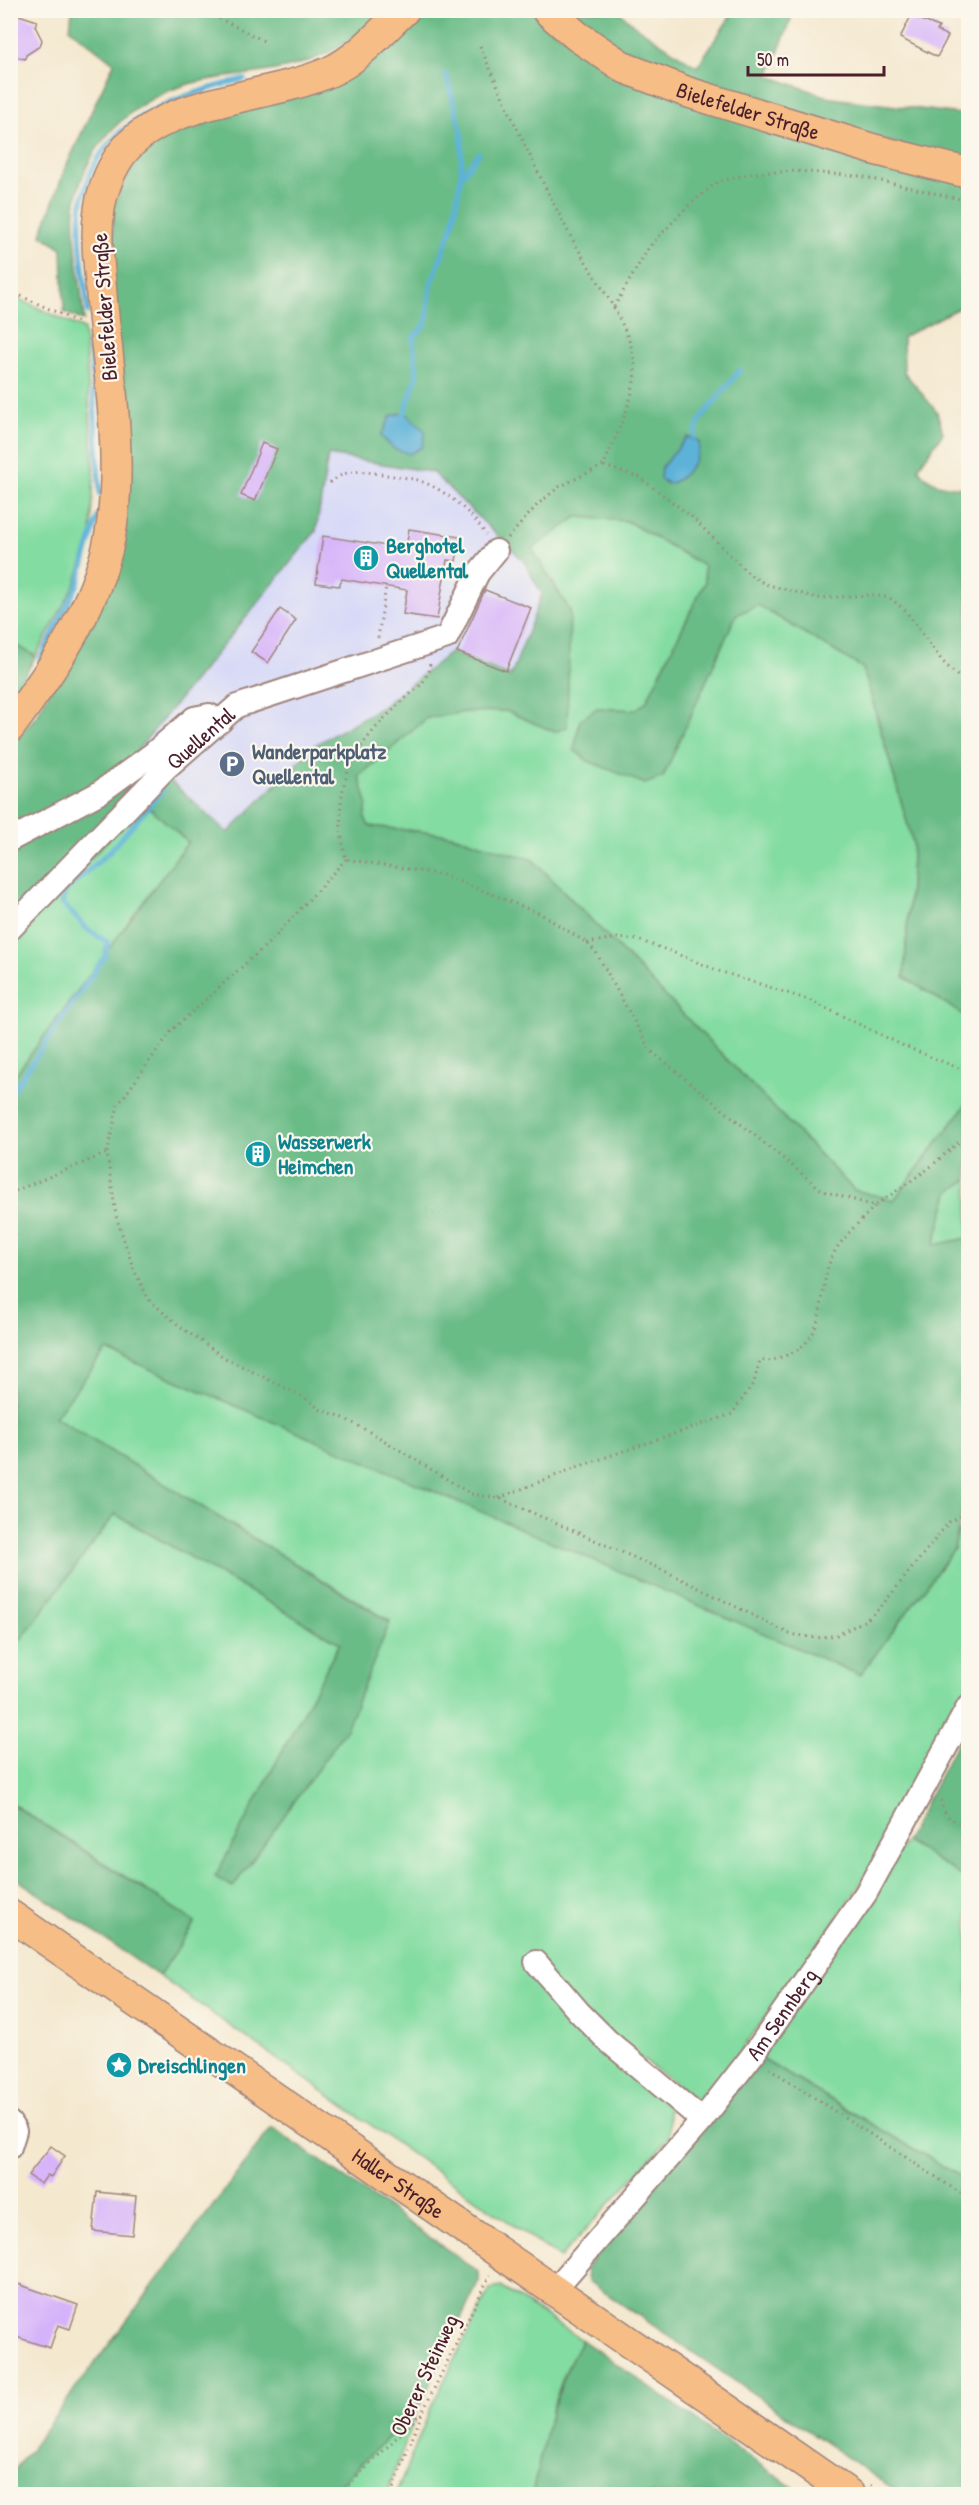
<svg xmlns="http://www.w3.org/2000/svg" width="979" height="2505" font-family="'Patrick Hand',sans-serif">
  <style>
    .built { fill: #d6d8f8 }
    .green { fill: #83dca1; stroke: #667e66; stroke-width: 1.5 }
    .forest { fill: #6abc87; stroke: #5a6e59; stroke-width: 1.5; fill-rule: evenodd }
    .water { fill: #5db2d9; stroke: #546882; stroke-width: 1.5 }
    .lines { fill: none; stroke-linecap: round; stroke-linejoin: round }
    .stream { stroke: #5db2d9; stroke-width: 5 }
    .building { fill: #d6b2fa }
    .minor-casing { stroke: #9f847d; stroke-width: 26 }
    .major-casing { stroke: #9f847d; stroke-width: 33 }
    .path { stroke: #9f847d; stroke-width: 3; stroke-dasharray: 1.5 4.5; stroke-linecap: butt }
    .minor { stroke: #fff; stroke-width: 22 }
    .major { stroke: #f6be86; stroke-width: 30 }
    .labels { text-anchor: middle; dominant-baseline: central; stroke-width: 4.5; stroke-linejoin: round; paint-order: stroke }
    .street-label { font-size: 22px; fill: #4a1f2b; stroke: #fbf7ec }
    .culture-label { font-size: 22px; font-weight: bold; fill: #0d838f; stroke: #fbf7ec; text-anchor: start }
    .service-label { font-size: 22px; font-weight: bold; fill: #4e5e75; stroke: #fbf7ec; text-anchor: start }
  </style>
  <rect width="100%" height="100%" fill="#fbf7ec"/>
  <filter id="ink" filterUnits="userSpaceOnUse"><feTurbulence type="fractalNoise" baseFrequency=".0167" numOctaves="2"/><feDisplacementMap in="SourceGraphic" scale="12" xChannelSelector="R" yChannelSelector="G"/><feConvolveMatrix kernelMatrix="1 2 1 2 8 2 1 2 1" color-interpolation-filters="sRGB"/></filter>
  <filter id="wash" filterUnits="userSpaceOnUse"><feTurbulence type="fractalNoise" baseFrequency=".008" numOctaves="4" result="noise"/><feDisplacementMap in="SourceGraphic" scale="24" xChannelSelector="R" yChannelSelector="G"/><feGaussianBlur stdDeviation="1.35" result="paint"/><feColorMatrix in="noise" values="0 0 0 0 0 0 0 0 0 0 0 0 0 0 0 0 0 1.4 0 .05"/><feComposite in="paint" operator="in"/></filter>
  <g filter="url(#wash)">
    <rect width="100%" height="100%" fill="#f4e8cf"/>
    <polygon class="built" points="328,455 432,472 523,560 542,594 511,677 451,653 382,707 315,745 228,833 137,751 316,531"/>
    <g class="green">
      <polygon points="10,295 84,329 94,472 91,536 75,584 36,656 11,643"/>
      <polygon points="577,517 627,521 704,566 705,582 646,702 636,710 597,708 663,777 736,614 758,605 863,668 913,843 904,976 968,1018 968,1102 894,1200 854,1190 533,860 451,835 369,826 365,818 366,803 359,776 427,718 464,712 506,711 555,732 570,611 532,549"/>
      <polygon points="143,802 188,842 11,1082 11,943"/>
      <polygon points="968,1179 968,1238 934,1246 949,1192"/>
      <polygon points="106,1350 860,1675 954,1549 958,1533 968,1525 968,1695 858,1888 703,2104 620,2043 608,2056 669,2104 669,2138 560,2258 159,1976 195,1922 11,1803 10,1653 115,1514 340,1643 216,1876 233,1887 390,1621 54,1417"/>
      <polygon points="906,1841 968,1880 968,2181 760,2058"/>
      <path d="M 501,2287 L 582,2340 C 554,2384 545,2438 536,2489 L 532,2494 L 396,2494 L 432,2405 L 490,2289 Z"/>
      <polygon points="418,2409 390,2484 389,2494 329,2494"/>
    </g>
    <g class="forest">
      <path d="M 529,10 L 559,35 L 968,185 L 968,303 L 903,337 L 904,372 L 937,412 L 943,433 L 918,468 C 929,486 948,487 968,488 L 968,1018 L 904,977 L 913,843 L 863,668 L 758,605 L 736,615 L 663,777 L 645,784 L 588,761 L 574,750 L 580,720 L 597,708 L 636,710 L 646,702 L 705,582 L 704,566 L 627,521 L 577,517 L 532,549 L 570,611 L 567,727 L 555,732 L 506,711 L 464,712 L 427,718 L 359,776 L 367,803 L 365,818 L 369,826 L 451,835 L 533,860 L 854,1190 L 894,1200 L 968,1102 L 968,1179 L 949,1192 L 934,1245 L 968,1238 L 968,1485 L 954,1549 L 860,1675 L 106,1350 L 55,1417 L 390,1622 L 345,1731 L 233,1887 L 215,1877 L 340,1643 L 115,1514 L 11,1653 L 10,1082 L 188,842 L 143,802 L 11,943 L 11,746 L 37,715 L 113,573 L 113,208 C 129,169 137,158 171,133 L 387,45 L 420,11 ZM 328,455 L 432,472 L 523,560 L 542,594 L 511,676 L 451,652 L 382,707 L 315,745 L 228,833 L 137,751 L 316,531 Z"/>
      <path d="M 72,11 L 385,11 C 362,33 337,52 306,62 C 268,75 227,74 189,84 C 130,100 83,147 75,207 C 72,238 82,289 84,321 L 64,312 L 62,248 L 41,235 L 65,169 L 114,63 L 70,29 Z"/>
      <polygon points="564,11 618,11 634,25 697,67 734,11 794,11 769,76 831,98 968,115 968,162 879,139 629,59"/>
      <polygon points="11,643 36,656 11,699"/>
      <polygon points="968,1721 968,1880 906,1841"/>
      <polygon points="10,1803 195,1922 159,1976 11,1875"/>
      <polygon points="760,2058 968,2181 968,2494 901,2494 588,2281 586,2268"/>
      <polygon points="272,2127 479,2272 479,2281 418,2409 329,2494 11,2494 11,2475"/>
      <polygon points="582,2340 802,2494 532,2494 548,2422 569,2364"/>
    </g>
    <g class="water">
      <polygon points="405,412 426,432 422,447 410,454 394,449 381,436 391,416"/>
      <path d="M 687,437 L 699,441 C 702,456 683,481 668,484 L 660,479 L 661,468 Z"/>
    </g>
    <g class="lines">
      <g class="stream">
        <polyline points="462,175 479,153"/>
        <path d="M 88,312 C 86,285 80,257 80,230 C 80,127 159,101 244,79"/>
        <polyline points="90,340 100,494"/>
        <polyline points="403,418 417,375 413,338 426,324 431,285 453,224 461,176 462,134 446,74"/>
        <polyline points="694,437 700,420 740,370"/>
        <polyline points="40,659 78,584 98,516"/>
        <polyline points="10,1095 105,956 108,942 88,930 62,903 66,890 108,853 163,790"/>
      </g>
    </g>
    <g id="blocks">
      <g class="building">
        <polygon points="10,12 37,21 35,26 42,40 40,46 26,55 25,59 10,55"/>
        <polygon points="911,16 939,27 937,31 948,36 937,57 900,38"/>
        <polygon points="262,443 277,449 255,501 241,495"/>
        <polygon points="409,529 460,537 456,561 447,560 437,619 403,614 407,590 342,579 339,586 316,583 323,536 406,549"/>
        <polygon points="485,590 531,608 506,671 457,652"/>
        <polygon points="280,609 296,620 268,663 251,652"/>
        <polygon points="51,2146 65,2156 51,2177 47,2175 41,2184 28,2175"/>
        <polygon points="97,2192 136,2196 132,2235 93,2231"/>
        <polygon points="18,2284 78,2305 70,2329 58,2325 50,2348 10,2335 10,2306"/>
      </g>
    </g>
  </g>
  <g filter="url(#ink)">
    <use href="#blocks" fill-opacity="0" stroke="#9f847d" stroke-width="1.5"/>
    <g class="lines">
      <defs>
        <g id="minor">
          <polyline points="10,840 99,793 151,755 194,718 209,715 221,721"/>
          <path id="s1" d="M 10,929 L 165,769 L 237,706 L 447,637 L 478,573 L 496,551"/>
          <polyline points="536,1962 579,2012 608,2041 702,2120"/>
          <polyline points="10,2123 15,2131 10,2147"/>
          <path id="s2" d="M 554,2290 L 702,2120 L 755,2052 L 866,1893 L 968,1707"/>
        </g>
        <g id="major">
          <path id="s3" d="M 547,10 L 577,36 L 625,68 L 687,92 L 876,150 L 968,173"/>
          <path d="M 10,727 C 54,668 102,599 112,524 C 122,451 109,374 102,301 C 100,272 95,242 99,213 C 101,194 109,172 120,156 C 162,97 266,100 329,72 C 358,59 381,32 404,10"/>
          <path id="s4" d="M 10,1915 L 849,2494"/>
        </g>
      </defs>
      <use href="#minor" class="minor-casing"/>
      <use href="#major" class="major-casing"/>
      <g class="path">
        <polyline points="203,10 266,42"/>
        <path d="M 480,46 C 508,110 537,173 570,235 C 589,271 632,325 635,366 C 636,399 615,435 604,465 L 559,487 L 538,504 L 508,538"/>
        <polyline points="10,291 80,323"/>
        <polyline points="614,307 649,247 687,207 717,182 754,173 795,171 860,176 968,201"/>
        <polyline points="604,466 639,477 691,516 750,575 765,584 818,598 873,595 890,598 905,610 943,662 968,686"/>
        <path d="M 330,483 C 347,468 360,471 382,474 C 395,477 411,477 423,482 C 447,491 473,514 486,535"/>
        <polyline points="378,638 386,586"/>
        <path d="M 430,664 L 429,671 L 422,684 C 361,736 326,775 346,859 L 443,875 L 541,914 L 587,943 L 596,952 L 650,1050 L 823,1191 L 875,1206 L 928,1169 L 968,1134"/>
        <polyline points="346,859 273,939 172,1030 118,1105 107,1153 116,1216 134,1270 149,1300 182,1328 225,1358 304,1397 321,1410 340,1416 377,1436 471,1494 499,1498 667,1572 790,1634 817,1638 837,1635 866,1620 880,1608 949,1522 968,1513"/>
        <polyline points="587,943 617,938 638,940 667,950 719,971 809,1000 902,1045 968,1072"/>
        <polyline points="10,1193 107,1153"/>
        <polyline points="967,1271 968,1271"/>
        <path d="M 499,1498 L 577,1467 L 732,1414 L 754,1382 L 760,1360 C 770,1363 777,1358 787,1355 C 827,1340 818,1298 829,1264 C 837,1241 858,1224 875,1206"/>
        <path d="M 941,1800 C 943,1816 952,1823 968,1823"/>
        <polyline points="769,2068 968,2198"/>
        <polyline points="871,2485 884,2494"/>
        <polyline points="340,2494 420,2414"/>
        <polyline points="391,2494 422,2413 490,2275"/>
      </g>
      <use href="#minor" class="minor"/>
      <use href="#major" class="major"/>
    </g>
  </g>
  <defs>
    <symbol id="building-disc" viewBox="-11 -11 22 22"><circle r="9.5" fill="#0f9aa8" stroke="#fbf7ec"/><path d="M-4-6H4V6H1V3H-1V6H-4ZM-2.5-4.3h1.7v1.8h-1.7ZM.8-4.3h1.7v1.8H.8ZM-2.5-1h1.7V.8h-1.7ZM.8-1h1.7V.8H.8Z" fill="#fff"/></symbol>
    <symbol id="parking-disc" viewBox="-11 -11 22 22"><circle r="9.5" fill="#5c6f8a" stroke="#fbf7ec"/><path d="M-3.5-5.5H1a3.5 3.5 0 0 1 0 7H-1V5.5H-3.5ZM-1-3.4V-.6H.8a1.4 1.4 0 0 0 0-2.8Z" fill="#fff"/></symbol>
    <symbol id="sight-disc" viewBox="-11 -11 22 22"><circle r="9.5" fill="#0f9aa8" stroke="#fbf7ec"/><path d="M0-6L1.8-2.2L6-1.7L2.9 1.2L3.7 5.4L0 3.3L-3.7 5.4L-2.9 1.2L-6-1.7L-1.8-2.2Z" fill="#fff"/></symbol>
  </defs>
  <g fill-rule="evenodd">
    <use href="#building-disc" x="351" y="543" width="30" height="30"/>
    <use href="#parking-disc" x="217" y="749" width="30" height="30"/>
    <use href="#building-disc" x="243" y="1139" width="30" height="30"/>
    <use href="#sight-disc" x="104" y="2050" width="30" height="30"/>
  </g>
  <g class="labels">
    <g class="street-label">
      <text stroke="none"><textPath href="#s3" startOffset="228">Bielefelder Straße</textPath></text>
      <text transform="translate(104 307) rotate(-94)">Bielefelder Straße</text>
      <text stroke="none"><textPath href="#s1" startOffset="270">Quellental</textPath></text>
      <text stroke="none"><textPath href="#s2" startOffset="358">Am Sennberg</textPath></text>
      <text stroke="none"><textPath href="#s4" startOffset="472">Haller Straße</textPath></text>
      <text transform="translate(424 2375) rotate(-65)">Oberer Steinweg</text>
    </g>
    <g class="culture-label">
      <text x="386" y="545">Berghotel<tspan x="386" dy="25">Quellental</tspan></text>
      <text x="278" y="1141">Wasserwerk<tspan x="278" dy="25">Heimchen</tspan></text>
      <text x="138" y="2065">Dreischlingen</text>
    </g>
    <g class="service-label">
      <text x="252" y="751">Wanderparkplatz<tspan x="252" dy="25">Quellental</tspan></text>
    </g>
  </g>
  <rect width="979" height="2505" fill="none" stroke="#fbf7ec" stroke-width="36"/>
  <path d="M748 66v9h136v-9" fill="none" stroke="#4a1f2b" stroke-width="3"/>
  <text x="757" y="66" font-size="18" fill="#4a1f2b" stroke="#fbf7ec" stroke-width="4.5" paint-order="stroke">50 m</text>
</svg>
